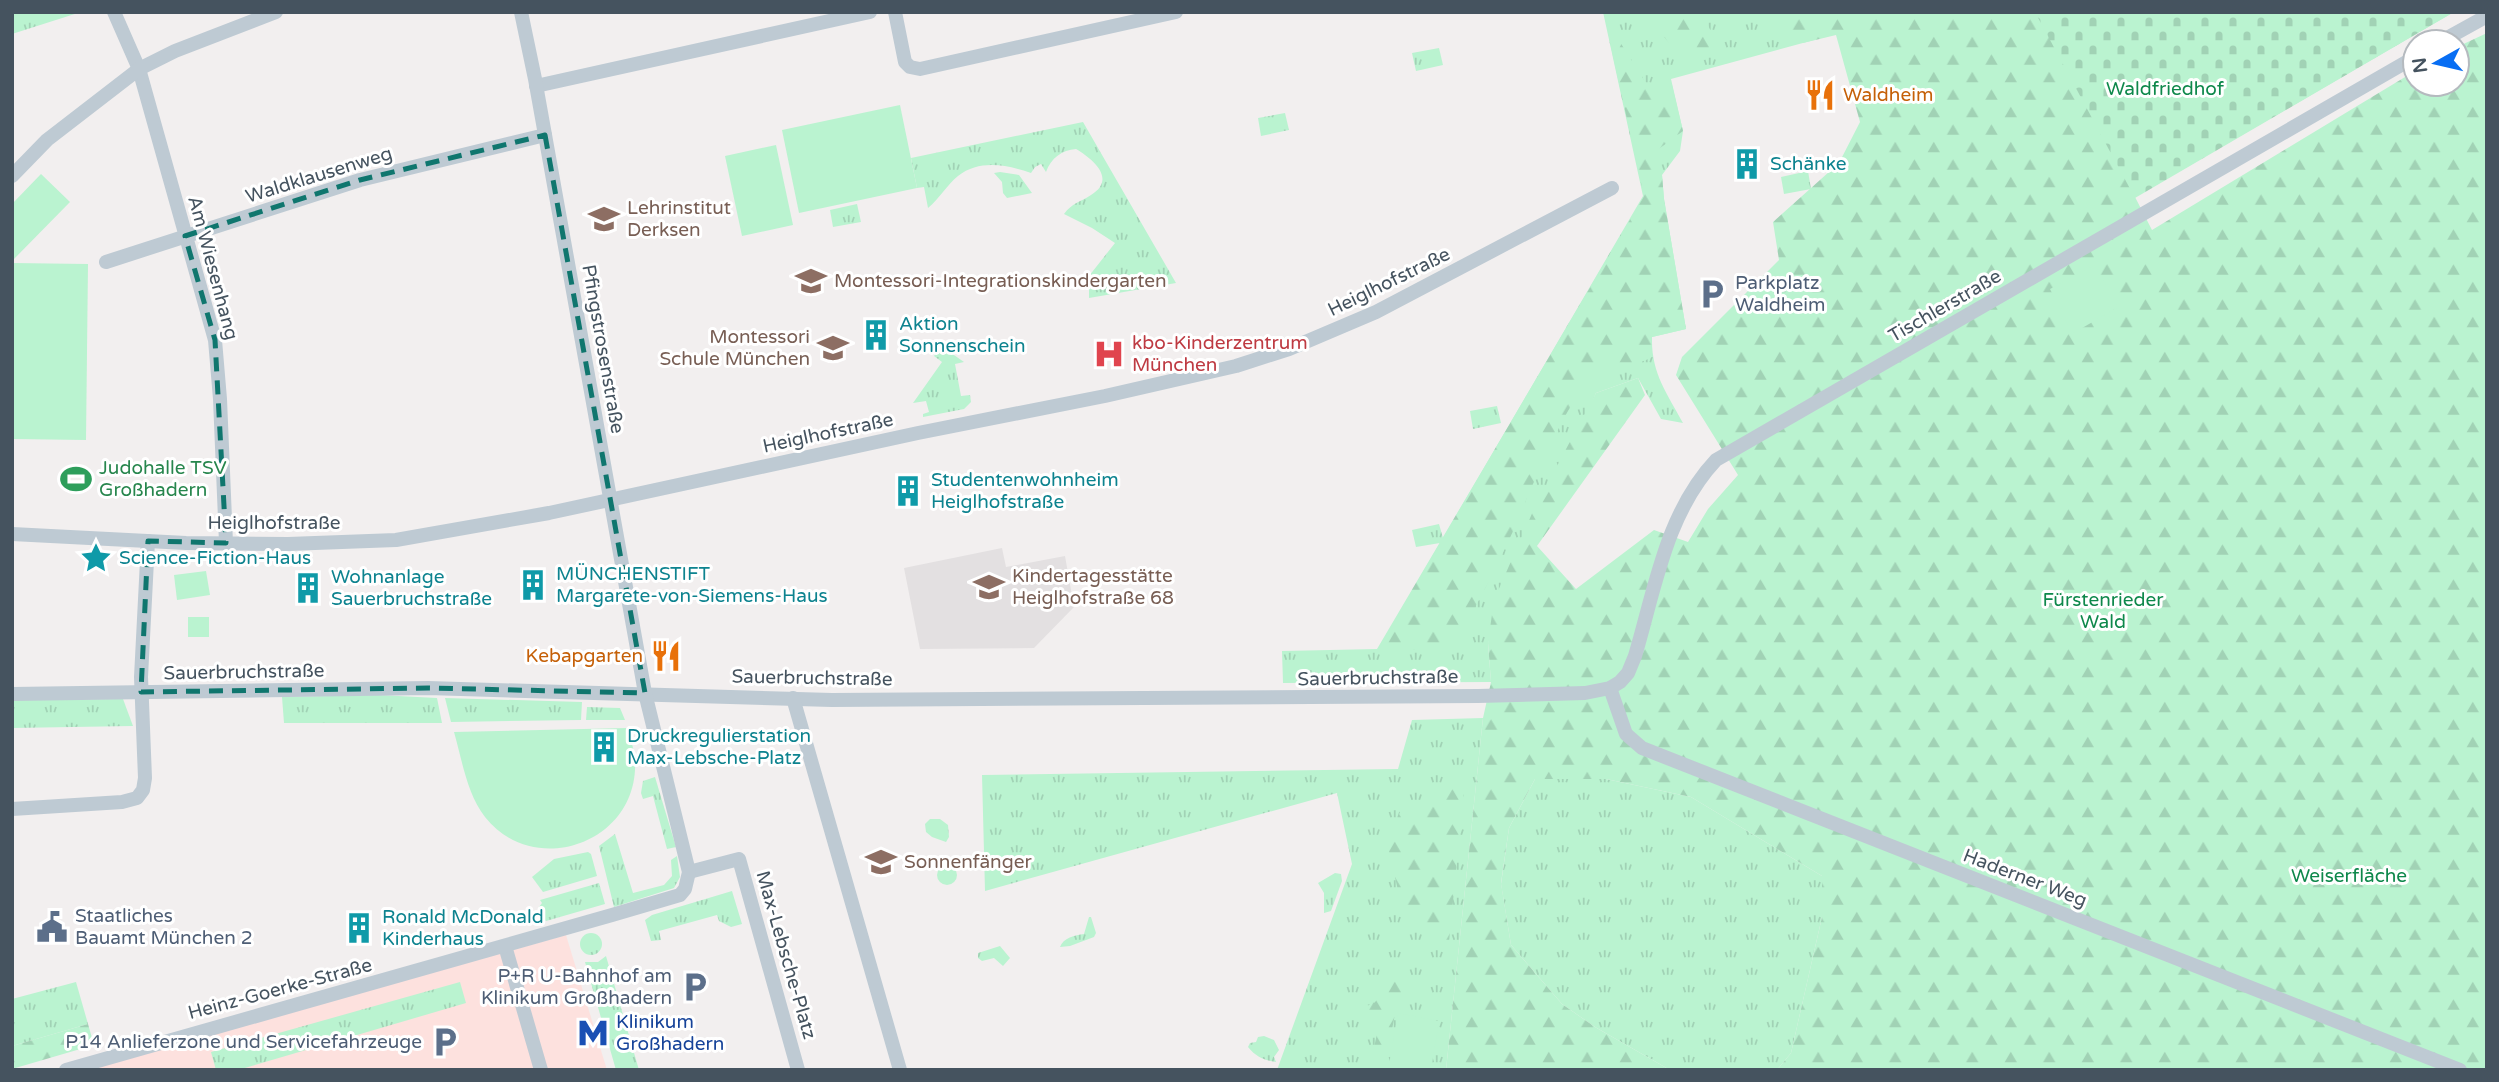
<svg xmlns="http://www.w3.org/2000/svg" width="2499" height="1082" font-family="'Varela Round',sans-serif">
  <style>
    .education { fill: #e3e0e1 }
    .medical { fill: #fde1de }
    .grass { fill: url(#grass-tufts) }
    .forest { fill: url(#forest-firs) }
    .cemetery { fill: url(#cemetery-stones) }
    .garden { fill: #baf3d0 }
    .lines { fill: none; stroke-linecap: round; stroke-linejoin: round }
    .minor { stroke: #becad3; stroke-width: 14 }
    .marked { fill: none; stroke: #0f766e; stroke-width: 5; stroke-dasharray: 14 9; stroke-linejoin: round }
    .labels { text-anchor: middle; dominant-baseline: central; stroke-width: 6; stroke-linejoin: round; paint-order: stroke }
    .park-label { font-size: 19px; fill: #0e884b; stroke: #fff }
    .food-label { font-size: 19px; fill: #c56008; stroke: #fff; text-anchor: start }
    .culture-label { font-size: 19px; fill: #0d838f; stroke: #fff; text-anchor: start }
    .street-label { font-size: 19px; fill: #45535f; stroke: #fff }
    .education-label { font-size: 19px; fill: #785e54; stroke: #fff; text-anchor: start }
    .service-label { font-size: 19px; fill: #4e5e75; stroke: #fff; text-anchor: start }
    .health-label { font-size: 19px; fill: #be3a42; stroke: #fff; text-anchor: start }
    .leisure-label { font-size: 19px; fill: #27864d; stroke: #fff; text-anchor: start }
    .transit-label { font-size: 19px; fill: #164399; stroke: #fff; text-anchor: start }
  </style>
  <defs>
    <pattern id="grass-tufts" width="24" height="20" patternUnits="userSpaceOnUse" patternTransform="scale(1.75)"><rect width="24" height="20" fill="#baf3d0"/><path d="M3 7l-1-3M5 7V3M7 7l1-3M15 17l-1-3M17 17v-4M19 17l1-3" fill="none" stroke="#a1d2b5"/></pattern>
    <pattern id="forest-firs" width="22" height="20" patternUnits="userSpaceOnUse" patternTransform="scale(1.75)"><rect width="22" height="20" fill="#baf3d0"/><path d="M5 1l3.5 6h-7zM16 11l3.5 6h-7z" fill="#a1d2b5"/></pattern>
    <pattern id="cemetery-stones" width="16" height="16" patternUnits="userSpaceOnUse" patternTransform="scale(1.75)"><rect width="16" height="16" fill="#baf3d0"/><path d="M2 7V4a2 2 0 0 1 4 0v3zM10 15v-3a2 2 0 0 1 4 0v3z" fill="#a1d2b5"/></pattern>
  </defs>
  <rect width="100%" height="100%" fill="#f2efef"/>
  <polygon class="education" points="1002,548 1006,567 1065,556 1074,607 1034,648 920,649 904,568"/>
  <polygon class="medical" points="566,935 607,1070 86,1070"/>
  <g class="grass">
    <polygon points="12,12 81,12 12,34"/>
    <path d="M 1603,12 L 1880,12 L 1836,34 L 1671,79 L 1683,131 L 1680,151 L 1662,175 L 1664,199 L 1686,329 L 1652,337 C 1651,373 1667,393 1683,423 L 1661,419 L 1638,378 L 1596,393 L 1488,643 L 1491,682 L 1283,683 L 1282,651 L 1378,649 L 1440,543 L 1416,547 L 1412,530 L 1439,524 L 1443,538 L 1643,196 Z"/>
    <polygon points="1439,48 1443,65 1416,71 1412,53"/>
    <polygon points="1285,113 1289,130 1261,136 1258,118"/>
    <path d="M 1083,122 L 1176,283 L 1089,298 L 1089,276 L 1115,243 L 1092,228 L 1064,214 C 1072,203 1080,202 1091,195 C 1117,179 1093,159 1076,149 C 1062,150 1051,158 1046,172 L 1041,164 L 1035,167 L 1031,173 C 1007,165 980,159 958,176 C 947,185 939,199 928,208 L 924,187 L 917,188 L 911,158 Z"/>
    <polygon points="1808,171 1811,189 1784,194 1781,177"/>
    <polygon points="1000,172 1019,175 1032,193 1007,198 1003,193 1002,182 994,173"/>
    <polygon points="857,204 861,222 833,227 830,210"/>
    <polygon points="941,346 964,362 955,364 961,396 970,395 971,402 964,409 923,417 923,414 929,412 926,401 913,403 942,362 934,356"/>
    <polygon points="1497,406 1501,423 1473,429 1470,411"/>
    <polygon points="379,695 437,698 442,723 284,723 282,697"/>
    <polygon points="445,698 582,702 581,720 451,722"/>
    <polygon points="123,699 133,726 12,728 12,700"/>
    <polygon points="587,707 620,708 625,720 586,720"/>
    <polygon points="1483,718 1446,1070 1277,1070 1352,864 1337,793 985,891 982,775 1398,769 1412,720"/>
    <polygon points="655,777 676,847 667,849 653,796 643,799 641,793 643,781"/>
    <polygon points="1535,779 1606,779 1691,797 1822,876 1822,917 1791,1053 1777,1070 1670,1070 1595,1027 1562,1004 1511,945 1501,884 1509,828"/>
    <polygon points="930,819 940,819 948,825 949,837 946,842 932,837 926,832 925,824"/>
    <polygon points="615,834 633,893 664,885 672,876 671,860 677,856 680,877 674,888 614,907 599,846"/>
    <polygon points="588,852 591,854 597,876 543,892 532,877 554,859"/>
    <circle cx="947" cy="875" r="10"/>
    <polygon points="1335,873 1341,874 1342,881 1331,911 1324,913 1324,893 1318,883"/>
    <polygon points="599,883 605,904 546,921 543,919 539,907 542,903 540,900"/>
    <polygon points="732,891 742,924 731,927 719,921 717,915 659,931 661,940 651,941 645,920 652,915"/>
    <path d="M 1089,917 L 1091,917 L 1096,933 L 1094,937 L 1070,946 L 1060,947 C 1063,938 1075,935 1084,934 Z"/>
    <circle cx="591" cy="944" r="11"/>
    <polygon points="1000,946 1010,958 1003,966 994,958 982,961 978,958 978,953"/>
    <polygon points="606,956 639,1070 616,1070 585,962 598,962"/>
    <polygon points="76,982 88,1024 12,1046 12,999"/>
    <polygon points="460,982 466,1003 238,1070 216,1070 211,1052"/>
    <path d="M 1264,1036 L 1274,1040 L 1279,1050 L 1274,1057 L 1276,1062 C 1264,1060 1256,1057 1248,1047 L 1250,1043 L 1256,1042 L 1258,1037 Z"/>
  </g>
  <g class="forest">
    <polygon points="1651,12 1702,12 1718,47 1705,60 1675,50 1653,24"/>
    <polygon points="1763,12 2454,12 2135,197 2152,230 2415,71 2415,84 2457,84 2457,47 2487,33 2487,1070 1777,1070 1791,1053 1822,917 1822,876 1691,797 1606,779 1535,779 1509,828 1501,883 1511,945 1562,1004 1595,1027 1670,1070 1446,1070 1483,718 1491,682 1488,643 1494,600 1534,509 1596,393 1638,378 1645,395 1537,546 1576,589 1654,530 1688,542 1708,509 1738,475 1676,375 1682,357 1779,260 1773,222 1839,163 1860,122 1836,35 1803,43 1783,34"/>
    <path d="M 1609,38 L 1620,42 L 1649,88 L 1672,85 L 1683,131 L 1656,151 L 1662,175 L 1664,199 L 1686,329 L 1652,337 L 1652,357 C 1635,368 1615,361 1601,370 C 1567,390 1527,503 1508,542 C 1492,576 1475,609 1456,641 L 1406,651 L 1377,649 L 1644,196 Z"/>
    <polygon points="1457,788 1464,790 1448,952 1434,946 1411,917 1398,890 1387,843 1400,812 1430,795"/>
    <path d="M 1397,978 L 1406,981 L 1409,990 L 1407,1008 L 1396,1009 L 1384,1070 L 1369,1070 L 1377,1034 L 1375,1021 L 1359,1014 L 1355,1009 C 1374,1002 1377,1009 1380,985 L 1387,984 Z"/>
    <polygon points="88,1024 94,1045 12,1069 12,1046"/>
  </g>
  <polygon class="cemetery" points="2035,12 2454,12 2135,198"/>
  <g class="garden">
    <polygon points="900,105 917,188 799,213 782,130"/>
    <polygon points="776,145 793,225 742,236 725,156"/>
    <polygon points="41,174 70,202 13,260 12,204"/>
    <polygon points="12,263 88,264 86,440 12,439"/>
    <polygon points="2095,265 2118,307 2072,334 2050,289"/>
    <polygon points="206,571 210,595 177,600 174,575"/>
    <rect x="188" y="617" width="21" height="20"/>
    <path d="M 627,728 C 632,742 636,756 635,770 C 631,846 532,877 485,817 C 467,794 462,760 454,732 Z"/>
    <polygon points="1398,1013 1439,1021 1431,1070 1388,1070"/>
  </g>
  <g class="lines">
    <g class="minor">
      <polyline points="114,12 139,69 215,340 220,399 226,543"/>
      <polyline points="895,12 905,62 910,67 920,69 1176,12"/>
      <polyline points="2440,42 2487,16"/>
      <polyline points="536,86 870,12"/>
      <polyline points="12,176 47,140 139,69 175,51 276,12"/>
      <polyline points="106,262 360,180 545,135"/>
      <polyline points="12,534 186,543 288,544 396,540 549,513 918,433 1105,396 1236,366 1289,349 1376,312 1612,188"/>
      <polyline points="1610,688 1626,734 1642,748 2460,1070"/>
      <path d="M 12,694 L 428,688 L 832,700 L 1478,696 L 1585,693 L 1610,688 L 1620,682 L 1628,673 L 1635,656 C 1655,589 1666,513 1716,460 L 2415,57"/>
      <polyline points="793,698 900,1070"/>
      <polyline points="12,809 122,802 137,798 143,790 145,778 141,677 148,541"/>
      <polyline points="689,872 739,859 798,1070"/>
      <polyline points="505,946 541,1070"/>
      <polyline points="66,1070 612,915 680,895 685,889 689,872 645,693 535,79 521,12"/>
    </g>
  </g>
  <path class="marked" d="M 545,135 L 645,693 L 428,688 L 141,692 L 148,541 L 226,543 L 215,340 L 185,236 L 360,180 Z"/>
  <defs>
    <symbol id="restaurant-bare" viewBox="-9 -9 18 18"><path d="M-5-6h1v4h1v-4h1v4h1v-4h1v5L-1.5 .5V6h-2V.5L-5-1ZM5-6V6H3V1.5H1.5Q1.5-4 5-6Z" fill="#e8710a" stroke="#fff" stroke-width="2.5" paint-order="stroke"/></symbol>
    <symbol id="building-bare" viewBox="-9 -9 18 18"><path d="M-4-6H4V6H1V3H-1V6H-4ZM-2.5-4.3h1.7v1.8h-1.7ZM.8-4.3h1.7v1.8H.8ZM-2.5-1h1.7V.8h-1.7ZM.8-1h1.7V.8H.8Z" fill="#0f9aa8" stroke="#fff" stroke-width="2.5" paint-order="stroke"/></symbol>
    <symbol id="school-bare" viewBox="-9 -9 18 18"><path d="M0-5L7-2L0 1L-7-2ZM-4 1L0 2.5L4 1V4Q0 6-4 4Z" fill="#8d6e63" stroke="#fff" stroke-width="2.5" paint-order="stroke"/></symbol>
    <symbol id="parking-bare" viewBox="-9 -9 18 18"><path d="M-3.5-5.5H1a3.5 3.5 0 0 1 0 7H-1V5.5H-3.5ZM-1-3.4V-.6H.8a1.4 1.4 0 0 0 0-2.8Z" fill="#5c6f8a" stroke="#fff" stroke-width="2.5" paint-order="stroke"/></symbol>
    <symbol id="hospital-bare" viewBox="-9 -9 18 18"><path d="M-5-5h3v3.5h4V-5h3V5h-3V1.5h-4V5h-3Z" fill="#e0444e" stroke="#fff" stroke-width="2.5" paint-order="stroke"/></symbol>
    <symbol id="stadium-bare" viewBox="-9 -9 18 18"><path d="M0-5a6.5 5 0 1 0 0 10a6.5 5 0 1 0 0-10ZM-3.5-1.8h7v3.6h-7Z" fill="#2e9e5b" stroke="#fff" stroke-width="2.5" paint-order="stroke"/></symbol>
    <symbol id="sight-bare" viewBox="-9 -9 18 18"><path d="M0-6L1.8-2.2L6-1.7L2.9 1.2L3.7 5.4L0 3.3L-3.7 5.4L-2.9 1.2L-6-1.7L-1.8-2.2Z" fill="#0f9aa8" stroke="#fff" stroke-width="2.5" paint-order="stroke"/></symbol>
    <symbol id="civic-bare" viewBox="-9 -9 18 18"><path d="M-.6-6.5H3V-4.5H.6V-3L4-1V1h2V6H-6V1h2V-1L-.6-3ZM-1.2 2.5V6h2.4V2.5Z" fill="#5c6f8a" stroke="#fff" stroke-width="2.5" paint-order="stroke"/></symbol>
    <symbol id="metro-bare" viewBox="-9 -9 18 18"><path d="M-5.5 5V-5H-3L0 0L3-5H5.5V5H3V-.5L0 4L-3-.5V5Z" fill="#1a4fb4" stroke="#fff" stroke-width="2.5" paint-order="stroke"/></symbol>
  </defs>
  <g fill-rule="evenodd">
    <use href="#restaurant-bare" x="1798" y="73" width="44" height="44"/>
    <use href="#building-bare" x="1725" y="142" width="44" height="44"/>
    <use href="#school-bare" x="582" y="197" width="44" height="44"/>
    <use href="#school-bare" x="789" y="259" width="44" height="44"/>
    <use href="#parking-bare" x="1690" y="272" width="44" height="44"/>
    <use href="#building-bare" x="854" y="313" width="44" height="44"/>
    <use href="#school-bare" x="811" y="326" width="44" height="44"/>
    <use href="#hospital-bare" x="1087" y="332" width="44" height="44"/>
    <use href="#stadium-bare" x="54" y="457" width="44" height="44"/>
    <use href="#building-bare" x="886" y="469" width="44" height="44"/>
    <use href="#sight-bare" x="74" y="536" width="44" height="44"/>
    <use href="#building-bare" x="511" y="563" width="44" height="44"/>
    <use href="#school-bare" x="967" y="565" width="44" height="44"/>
    <use href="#building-bare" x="286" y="566" width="44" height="44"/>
    <use href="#restaurant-bare" x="644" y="634" width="44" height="44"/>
    <use href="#building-bare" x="582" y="725" width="44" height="44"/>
    <use href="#school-bare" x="859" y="840" width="44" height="44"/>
    <use href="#civic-bare" x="30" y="905" width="44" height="44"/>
    <use href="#building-bare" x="337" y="906" width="44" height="44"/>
    <use href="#parking-bare" x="673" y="965" width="44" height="44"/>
    <use href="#metro-bare" x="571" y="1011" width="44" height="44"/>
    <use href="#parking-bare" x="423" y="1020" width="44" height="44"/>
  </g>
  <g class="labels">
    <g class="park-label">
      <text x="2165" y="89">Waldfriedhof</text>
      <text x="2103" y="600">Fürstenrieder<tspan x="2103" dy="22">Wald</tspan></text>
      <text x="2349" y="876">Weiserfläche</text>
    </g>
    <g class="food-label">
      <text x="1843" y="95">Waldheim</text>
      <text x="643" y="656" text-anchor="end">Kebapgarten</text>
    </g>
    <g class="culture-label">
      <text x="1770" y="164">Schänke</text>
      <text x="899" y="324">Aktion<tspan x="899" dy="22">Sonnenschein</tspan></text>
      <text x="931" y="480">Studentenwohnheim<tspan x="931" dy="22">Heiglhofstraße</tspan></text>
      <text x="119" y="558">Science-Fiction-Haus</text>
      <text x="556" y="574">MÜNCHENSTIFT<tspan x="556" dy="22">Margarete-von-Siemens-Haus</tspan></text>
      <text x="331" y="577">Wohnanlage<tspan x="331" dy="22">Sauerbruchstraße</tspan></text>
      <text x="627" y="736">Druckregulierstation<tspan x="627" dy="22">Max-Lebsche-Platz</tspan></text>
      <text x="382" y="917">Ronald McDonald<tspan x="382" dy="22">Kinderhaus</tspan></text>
    </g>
    <g class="street-label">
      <text transform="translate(319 175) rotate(-17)">Waldklausenweg</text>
      <text transform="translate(213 268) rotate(75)">Am Wiesenhang</text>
      <text transform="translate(1389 282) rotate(-26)">Heiglhofstraße</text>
      <text transform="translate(1945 306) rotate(-30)">Tischlerstraße</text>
      <text transform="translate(603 349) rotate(80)">Pfingstrosenstraße</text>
      <text transform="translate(828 433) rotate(-12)">Heiglhofstraße</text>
      <text x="274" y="523">Heiglhofstraße</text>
      <text transform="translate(244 672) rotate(-1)">Sauerbruchstraße</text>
      <text transform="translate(812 678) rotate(1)">Sauerbruchstraße</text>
      <text transform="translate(1378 678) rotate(-1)">Sauerbruchstraße</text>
      <text transform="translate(2025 878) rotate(21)">Haderner Weg</text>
      <text transform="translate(786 955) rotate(74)">Max-Lebsche-Platz</text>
      <text transform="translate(280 989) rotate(-15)">Heinz-Goerke-Straße</text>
    </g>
    <g class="education-label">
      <text x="627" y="208">Lehrinstitut<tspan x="627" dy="22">Derksen</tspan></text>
      <text x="834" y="281">Montessori-Integrationskindergarten</text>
      <text x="810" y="337" text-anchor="end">Montessori<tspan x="810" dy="22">Schule München</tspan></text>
      <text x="1012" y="576">Kindertagesstätte<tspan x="1012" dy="22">Heiglhofstraße 68</tspan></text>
      <text x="904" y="862">Sonnenfänger</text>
    </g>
    <g class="service-label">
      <text x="1735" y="283">Parkplatz<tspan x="1735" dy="22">Waldheim</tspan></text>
      <text x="75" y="916">Staatliches<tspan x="75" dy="22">Bauamt München 2</tspan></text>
      <text x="672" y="976" text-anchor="end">P+R U-Bahnhof am<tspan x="672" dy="22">Klinikum Großhadern</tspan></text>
      <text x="422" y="1042" text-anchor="end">P14 Anlieferzone und Servicefahrzeuge</text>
    </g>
    <g class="health-label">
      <text x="1132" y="343">kbo-Kinderzentrum<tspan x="1132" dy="22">München</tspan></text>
    </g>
    <g class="leisure-label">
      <text x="99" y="468">Judohalle TSV<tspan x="99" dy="22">Großhadern</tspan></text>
    </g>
    <g class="transit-label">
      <text x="616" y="1022">Klinikum<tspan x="616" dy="22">Großhadern</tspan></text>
    </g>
  </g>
  <rect width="2499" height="1082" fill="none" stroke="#45535f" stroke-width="28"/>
  <g transform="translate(2436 63) rotate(262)"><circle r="33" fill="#ffffff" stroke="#b5babf" stroke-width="2"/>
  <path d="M0-5L12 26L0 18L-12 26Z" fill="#086ef3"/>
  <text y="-10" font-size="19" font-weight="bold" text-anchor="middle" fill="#45535f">N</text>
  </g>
</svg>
